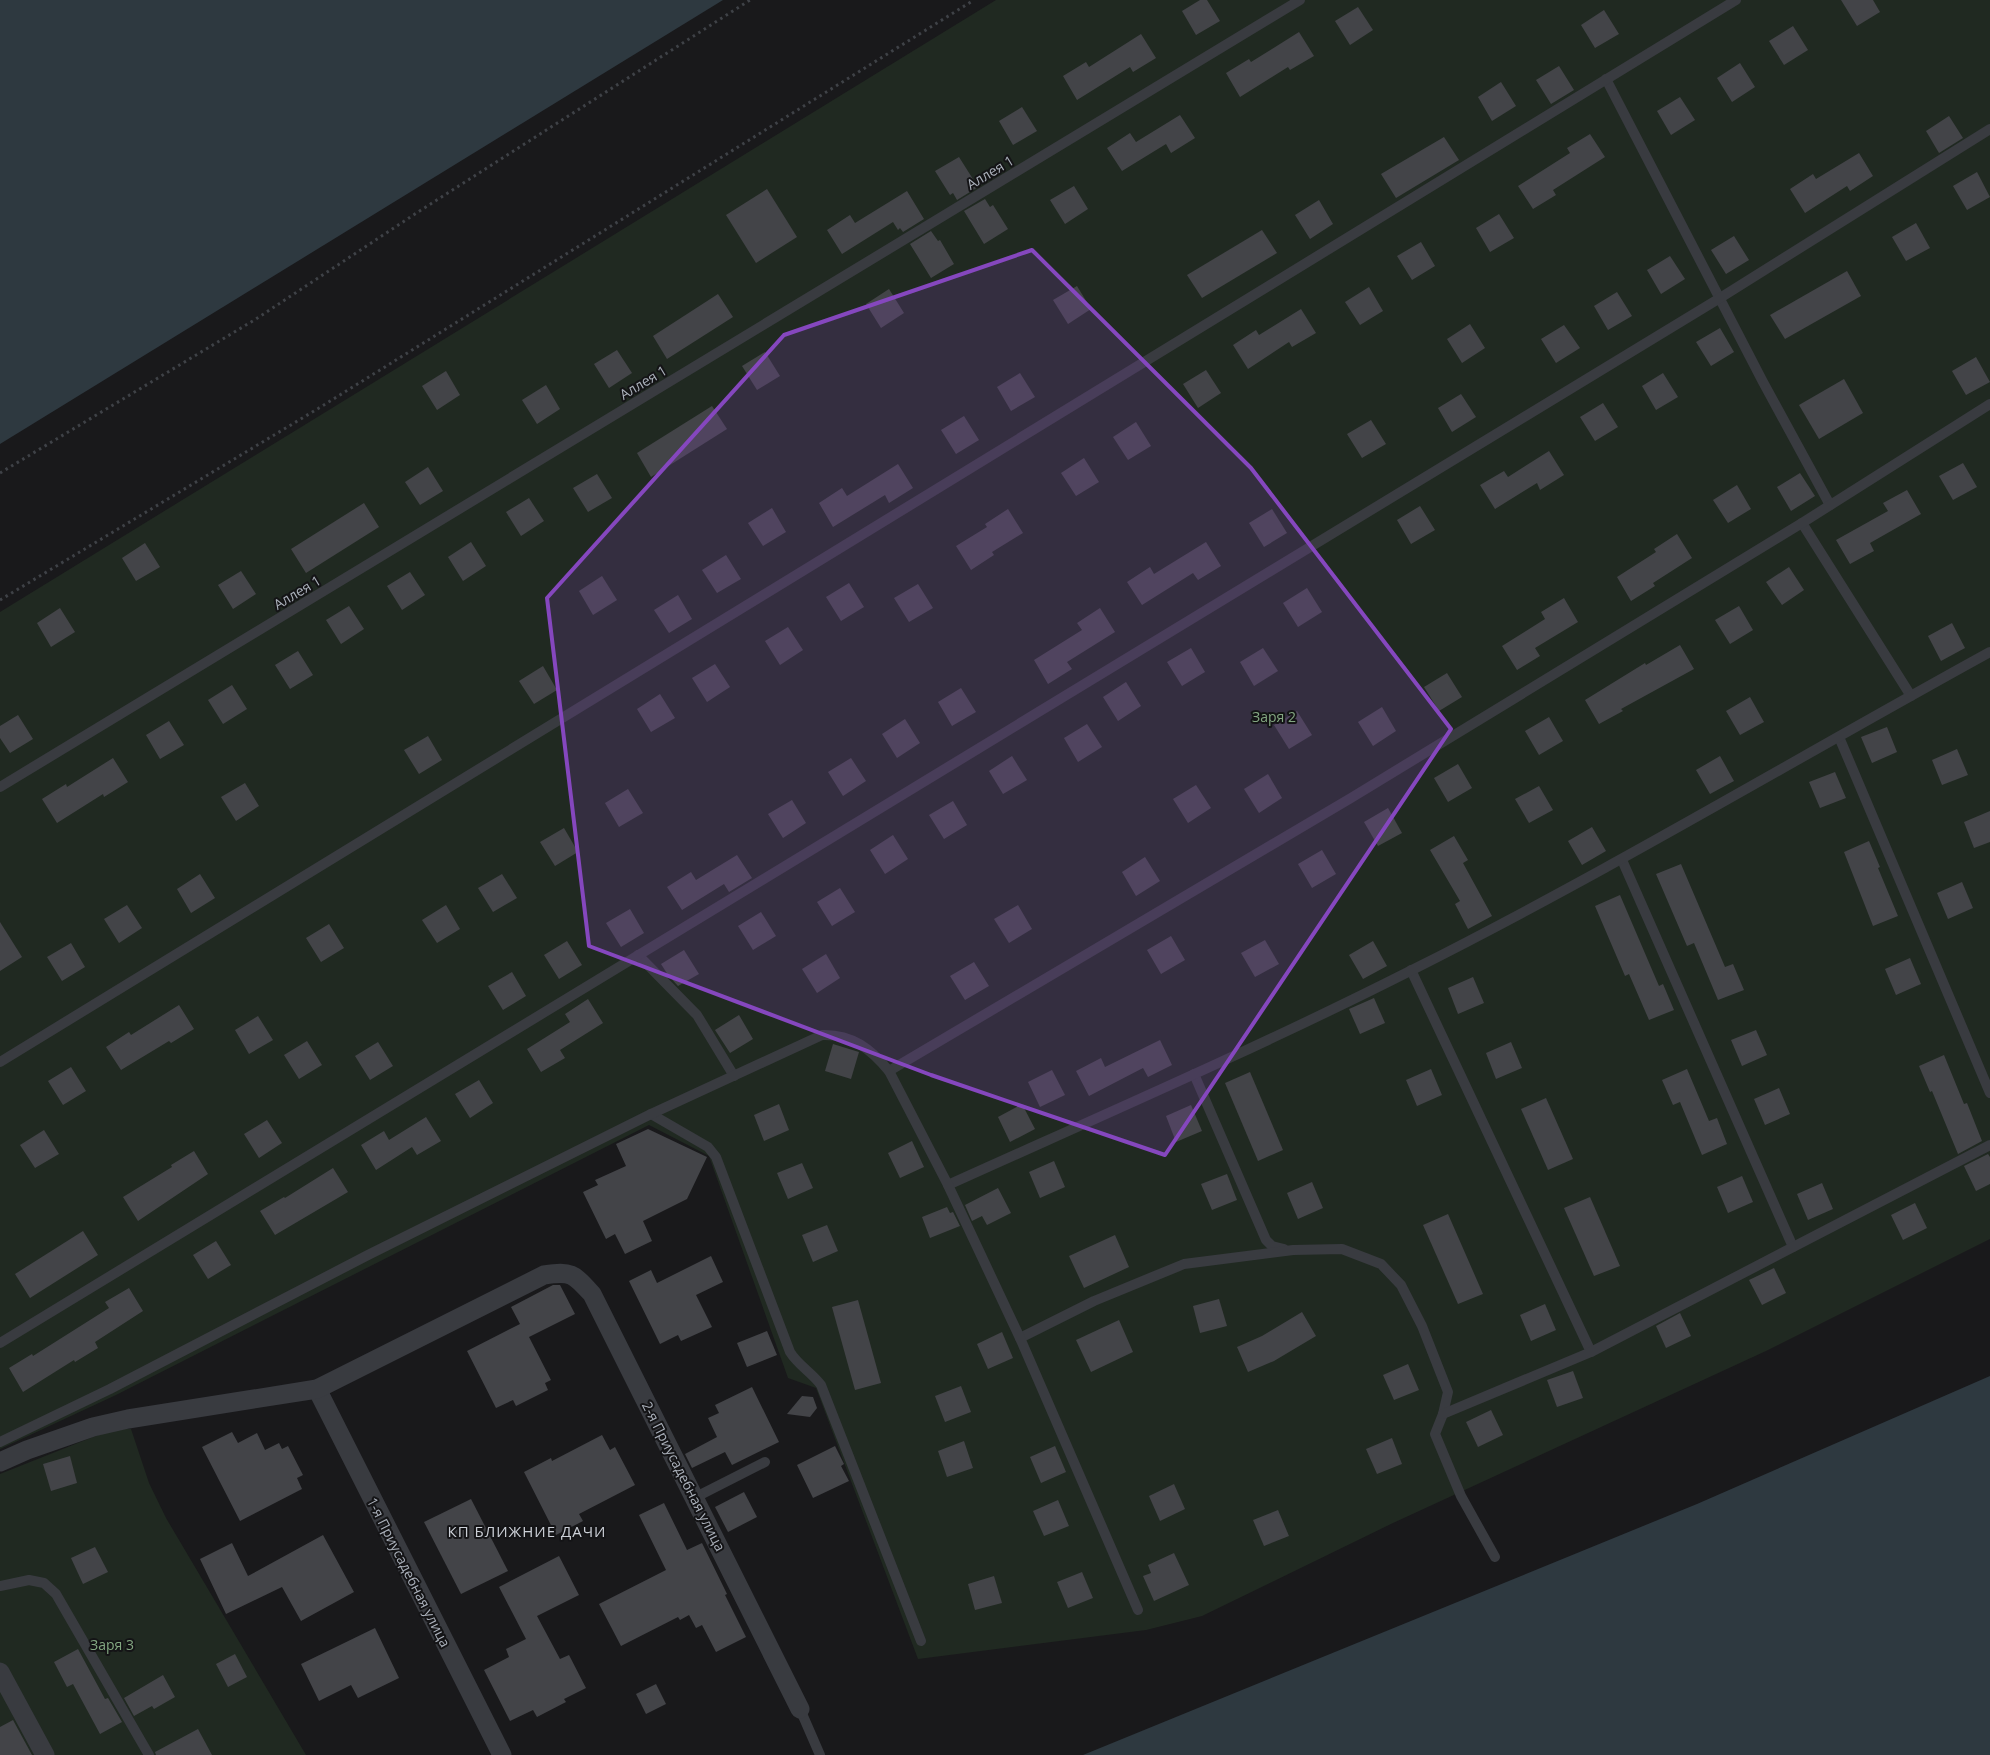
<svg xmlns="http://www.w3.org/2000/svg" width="1990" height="1755" font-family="'Open Sans',sans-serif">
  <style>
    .green { fill: #202921 }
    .water { fill: #2e3940 }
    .building { fill: #434448 }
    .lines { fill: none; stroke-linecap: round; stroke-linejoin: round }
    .path { stroke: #3f4247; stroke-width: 3; stroke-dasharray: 2.5 4; stroke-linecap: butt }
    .lane { stroke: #393b40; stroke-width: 10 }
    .street { stroke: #393b40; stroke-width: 19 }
    .marked { fill: #8547be; fill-opacity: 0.2; stroke: #8547be; stroke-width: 4; stroke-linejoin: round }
    .labels { text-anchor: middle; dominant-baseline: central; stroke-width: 4; stroke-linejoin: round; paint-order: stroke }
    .street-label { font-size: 14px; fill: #abb1bb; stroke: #141416 }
    .park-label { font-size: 14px; fill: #83a681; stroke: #141416 }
    .neighbourhood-label { font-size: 15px; letter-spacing: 1px; fill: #ccd0d7; stroke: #141416 }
  </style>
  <rect width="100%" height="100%" fill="#19191b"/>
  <g class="green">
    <polygon points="996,0 1990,0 1990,1239 1766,1351 1393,1523 1202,1616 1146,1630 918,1659 816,1388 788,1378 709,1156 649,1125 116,1395 0,1449 0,612"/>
    <polygon points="113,1429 131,1429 149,1483 166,1518 306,1755 0,1755 0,1474"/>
  </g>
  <g class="water">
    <polygon points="0,0 723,0 0,444"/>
    <polygon points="1990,1376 1990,1755 1083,1755 1697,1504"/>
  </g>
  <g class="building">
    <polygon points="1200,0 1207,0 1220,21 1196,35 1182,11"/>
    <polygon points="1841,0 1873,0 1880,12 1857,26"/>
    <polygon points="1358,7 1373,30 1350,45 1335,21"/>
    <polygon points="1604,10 1619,34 1595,48 1581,25"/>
    <polygon points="1793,26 1808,50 1784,65 1769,41"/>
    <polygon points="1299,32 1314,56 1290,70 1288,67 1240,97 1226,73 1249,59 1251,62"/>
    <polygon points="1141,34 1156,58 1133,72 1130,67 1077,100 1063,76 1086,62 1089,67"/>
    <polygon points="1740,63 1755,87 1732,102 1717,78"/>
    <polygon points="1559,66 1574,90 1551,104 1536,80"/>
    <polygon points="1501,82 1516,106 1492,121 1478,97"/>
    <polygon points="1680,97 1695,120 1671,135 1657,111"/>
    <polygon points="1022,107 1037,131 1013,145 999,121"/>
    <polygon points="1180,115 1195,138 1171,153 1166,144 1122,171 1107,148 1130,133 1136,142"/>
    <polygon points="1949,116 1963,138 1939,153 1926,131"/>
    <polygon points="1590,134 1605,157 1553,190 1556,195 1533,209 1518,186 1570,153 1567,148"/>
    <polygon points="1444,137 1459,160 1396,198 1381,174"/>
    <polygon points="1859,153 1873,176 1850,191 1847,186 1805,213 1790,189 1813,174 1816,179"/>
    <polygon points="959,157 978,187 957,200 953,193 950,195 935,171"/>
    <polygon points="1977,172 1990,197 1967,210 1953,186"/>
    <polygon points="1074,186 1088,209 1065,224 1050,200"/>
    <polygon points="767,189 797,237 756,263 726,215"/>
    <polygon points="907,191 924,219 903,232 900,228 898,230 893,222 842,254 827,230 850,215 855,223"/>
    <polygon points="985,199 990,207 993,205 1008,229 984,244 964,211"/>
    <polygon points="1319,200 1333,224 1310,239 1295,215"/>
    <polygon points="1499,214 1514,238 1490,252 1476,228"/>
    <polygon points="1916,223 1930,248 1906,261 1892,237"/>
    <polygon points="1262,230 1277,253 1202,298 1187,275"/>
    <polygon points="931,231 938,241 940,240 954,264 931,278 910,244"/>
    <polygon points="1734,236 1749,260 1726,274 1711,250"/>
    <polygon points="1421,242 1435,266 1412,280 1397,256"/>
    <polygon points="1670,256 1685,279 1661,294 1647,270"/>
    <polygon points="1847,271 1861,296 1785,339 1770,315"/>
    <polygon points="1077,286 1091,309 1068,324 1053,300"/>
    <polygon points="1369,287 1383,311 1360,325 1345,302"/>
    <polygon points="889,289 904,313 881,328 866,304"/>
    <polygon points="1617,292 1632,316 1608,330 1594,306"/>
    <polygon points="718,294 733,317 667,359 653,336"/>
    <polygon points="1301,309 1316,333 1292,347 1289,342 1248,369 1233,345 1256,330 1259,335"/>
    <polygon points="1470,324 1485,348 1462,363 1447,339"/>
    <polygon points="1564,325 1580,348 1556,363 1541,339"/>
    <polygon points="1720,328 1734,352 1711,366 1696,342"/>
    <polygon points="617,350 632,373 609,388 594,364"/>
    <polygon points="765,352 780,376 757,390 742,366"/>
    <polygon points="1976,357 1990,382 1966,395 1952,371"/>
    <polygon points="1206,370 1221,393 1198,408 1183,384"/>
    <polygon points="446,371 460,395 437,410 422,386"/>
    <polygon points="1020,373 1035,397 1011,411 997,387"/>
    <polygon points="1663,373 1678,397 1656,410 1642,386"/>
    <polygon points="1844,379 1863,413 1819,439 1799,405"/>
    <polygon points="546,385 560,409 537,424 522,400"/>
    <polygon points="1461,394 1476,417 1452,432 1438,408"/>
    <polygon points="1603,403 1618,427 1595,441 1580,417"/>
    <polygon points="712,406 727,429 651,477 637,453"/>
    <polygon points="964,416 979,440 956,454 941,430"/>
    <polygon points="1371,420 1386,444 1362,458 1347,434"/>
    <polygon points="1136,422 1151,446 1128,460 1113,437"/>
    <polygon points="1549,451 1564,475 1540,490 1537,483 1495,509 1480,485 1504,471 1508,477"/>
    <polygon points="1084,458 1099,482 1076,496 1061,473"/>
    <polygon points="1963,463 1977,487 1953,500 1939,476"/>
    <polygon points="898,464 913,488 889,503 885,495 833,527 819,503 842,488 847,496"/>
    <polygon points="428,467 443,491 420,505 405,482"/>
    <polygon points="1800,473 1815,496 1791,511 1777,487"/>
    <polygon points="597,474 612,498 588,512 573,488"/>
    <polygon points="1737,485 1751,509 1728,523 1713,500"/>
    <polygon points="1907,490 1921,514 1870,543 1874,551 1850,564 1836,540 1888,511 1883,503"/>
    <polygon points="529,498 544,521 521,536 506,512"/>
    <polygon points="364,503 379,527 306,573 291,549"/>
    <polygon points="1420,506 1435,530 1411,544 1397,520"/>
    <polygon points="772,508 786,532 763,546 748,523"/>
    <polygon points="1008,509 1023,533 992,552 994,555 971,570 956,546 987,527 985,524"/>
    <polygon points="1272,509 1287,533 1264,547 1249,523"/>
    <polygon points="1677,534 1692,558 1653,583 1655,586 1631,601 1617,577 1656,552 1654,549"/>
    <polygon points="471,542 486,566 463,581 448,557"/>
    <polygon points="1206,542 1221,566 1198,580 1193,573 1142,605 1127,582 1150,567 1154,574"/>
    <polygon points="145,543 160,567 136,581 122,558"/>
    <polygon points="726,555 741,579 717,593 702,570"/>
    <polygon points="1789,567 1804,590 1782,605 1766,582"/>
    <polygon points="241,571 256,594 233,609 218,585"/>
    <polygon points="410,572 425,595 402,610 387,586"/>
    <polygon points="602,576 617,600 593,615 579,591"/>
    <polygon points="849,583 864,607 841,621 826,597"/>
    <polygon points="918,584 933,608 909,622 894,598"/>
    <polygon points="1307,588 1322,612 1298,627 1283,603"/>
    <polygon points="678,595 692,619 669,633 654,610"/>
    <polygon points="1564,598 1578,622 1535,648 1540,656 1517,670 1502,646 1545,619 1541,612"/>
    <polygon points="349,606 364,629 341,644 326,620"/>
    <polygon points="1739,606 1753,630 1730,644 1715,620"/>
    <polygon points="60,608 75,632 51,647 37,623"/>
    <polygon points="1100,608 1115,632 1067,662 1072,669 1048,684 1034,660 1082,630 1077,623"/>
    <polygon points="1952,623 1965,648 1941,661 1928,636"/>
    <polygon points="788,627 803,650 780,665 765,641"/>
    <polygon points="1680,645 1694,669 1621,709 1623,711 1599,724 1585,700 1645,663 1646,665"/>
    <polygon points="1191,648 1205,672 1182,686 1167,662"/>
    <polygon points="1263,648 1278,671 1254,686 1240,662"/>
    <polygon points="298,651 313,675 290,689 275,665"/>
    <polygon points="715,664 730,687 707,702 692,678"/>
    <polygon points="543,666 557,690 534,704 519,681"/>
    <polygon points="1447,673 1462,697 1439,711 1424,687"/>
    <polygon points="1126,682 1141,706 1118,721 1103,697"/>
    <polygon points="232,685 247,709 223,724 208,700"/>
    <polygon points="961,688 976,712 952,726 938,702"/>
    <polygon points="660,694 675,718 651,732 637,709"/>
    <polygon points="1750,697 1764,722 1740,735 1726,711"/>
    <polygon points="1382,707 1396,731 1373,746 1358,722"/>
    <polygon points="1297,711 1312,735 1289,749 1274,725"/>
    <polygon points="18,715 33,739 10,753 0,738 0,726"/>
    <polygon points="1549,717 1563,741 1539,755 1525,731"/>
    <polygon points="905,719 920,743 897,758 882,734"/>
    <polygon points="169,721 184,745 160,759 146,735"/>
    <polygon points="1087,724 1102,747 1078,762 1064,738"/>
    <polygon points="1887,727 1897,752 1872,763 1861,737"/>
    <polygon points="428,736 442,760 419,774 404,750"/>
    <polygon points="1957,749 1968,775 1942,785 1932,760"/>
    <polygon points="1012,756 1027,780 1003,794 989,771"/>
    <polygon points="1720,756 1734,781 1710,794 1696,770"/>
    <polygon points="113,758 128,782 104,797 103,794 57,823 42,799 66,784 67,787"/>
    <polygon points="851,758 866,781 843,796 828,772"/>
    <polygon points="1458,764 1472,788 1448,802 1434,778"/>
    <polygon points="1835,772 1846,798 1820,808 1809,782"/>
    <polygon points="1268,774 1282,798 1259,813 1244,789"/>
    <polygon points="245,783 259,806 236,821 221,797"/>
    <polygon points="1196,785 1211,808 1188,823 1173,799"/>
    <polygon points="1539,786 1553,810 1529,823 1515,799"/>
    <polygon points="628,789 643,813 619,827 605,803"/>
    <polygon points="792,800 806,823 783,838 768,814"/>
    <polygon points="953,801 967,825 944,839 929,815"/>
    <polygon points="1388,808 1402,833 1378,846 1364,822"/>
    <polygon points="1990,811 1990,842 1974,848 1964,822"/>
    <polygon points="1592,827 1606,851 1582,865 1568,841"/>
    <polygon points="564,828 578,852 555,866 540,842"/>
    <polygon points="893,835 908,859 885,874 870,850"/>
    <polygon points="1454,836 1468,860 1463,863 1492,916 1468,929 1455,904 1460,901 1430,850"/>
    <polygon points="1869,841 1880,867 1878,868 1898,916 1873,926 1844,852"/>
    <polygon points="1322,850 1336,874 1312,888 1298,864"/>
    <polygon points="737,855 752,878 729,892 724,884 682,910 667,887 691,872 696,880"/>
    <polygon points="1145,857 1160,881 1136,896 1122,872"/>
    <polygon points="1681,864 1725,967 1733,964 1744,990 1718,1000 1694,943 1687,946 1656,874"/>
    <polygon points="200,874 215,898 191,913 177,889"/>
    <polygon points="502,874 517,898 493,912 478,888"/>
    <polygon points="1962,882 1973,908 1948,919 1937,893"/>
    <polygon points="840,888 855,912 832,926 817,902"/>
    <polygon points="1620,895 1659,986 1663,984 1674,1010 1649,1020 1629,974 1625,976 1595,906"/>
    <polygon points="127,905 142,928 119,943 104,919"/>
    <polygon points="446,905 460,929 437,943 422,920"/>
    <polygon points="1018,905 1032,929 1009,943 994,919"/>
    <polygon points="630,909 644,933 621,947 606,923"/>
    <polygon points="761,912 776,936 753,950 738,926"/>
    <polygon points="0,922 22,957 0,971"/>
    <polygon points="329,924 344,948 321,962 306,938"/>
    <polygon points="1171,936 1185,960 1161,974 1147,950"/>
    <polygon points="1265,940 1279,964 1255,977 1241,953"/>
    <polygon points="567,941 582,965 559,979 544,955"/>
    <polygon points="1373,941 1387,966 1363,979 1349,955"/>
    <polygon points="71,943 85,967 62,981 47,957"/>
    <polygon points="684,950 699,974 678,986 668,975 661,964"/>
    <polygon points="826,954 840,978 817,993 802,969"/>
    <polygon points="1910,958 1921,984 1896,995 1885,969"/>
    <polygon points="974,962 989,986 965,1000 950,976"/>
    <polygon points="512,972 526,996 503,1010 488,986"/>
    <polygon points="1473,977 1484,1003 1458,1014 1448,988"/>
    <polygon points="1374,998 1385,1023 1360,1034 1349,1009"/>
    <polygon points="588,999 603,1023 560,1050 565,1058 541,1072 527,1049 570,1022 565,1014"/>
    <polygon points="179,1005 194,1029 171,1043 169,1041 121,1070 106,1047 129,1032 131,1035"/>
    <polygon points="739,1015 753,1039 730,1053 715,1030"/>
    <polygon points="258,1016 273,1040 249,1054 235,1030"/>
    <polygon points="1756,1030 1767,1055 1742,1066 1731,1040"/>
    <polygon points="1160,1040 1172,1065 1148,1077 1143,1068 1089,1096 1076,1071 1101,1058 1105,1067"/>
    <polygon points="307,1041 322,1065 299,1079 284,1055"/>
    <polygon points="378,1042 393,1066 370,1080 355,1056"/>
    <polygon points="1511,1042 1522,1068 1496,1079 1486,1053"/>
    <polygon points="833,1044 859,1052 851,1079 825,1071"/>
    <polygon points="1944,1055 1964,1104 1967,1103 1982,1141 1958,1154 1932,1091 1930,1092 1919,1066"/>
    <polygon points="71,1067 86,1091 63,1105 48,1081"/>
    <polygon points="1431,1069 1442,1095 1417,1106 1406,1080"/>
    <polygon points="1687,1069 1709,1121 1717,1118 1727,1144 1702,1155 1680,1102 1673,1105 1662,1080"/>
    <polygon points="1052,1070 1065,1095 1040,1107 1028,1082"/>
    <polygon points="1250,1072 1283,1150 1258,1161 1225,1083"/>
    <polygon points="479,1080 493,1103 470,1118 455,1094"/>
    <polygon points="1779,1088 1790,1114 1765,1125 1754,1099"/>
    <polygon points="1546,1098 1573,1159 1548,1170 1521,1109"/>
    <polygon points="779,1104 789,1130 764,1141 754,1115"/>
    <polygon points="1022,1104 1035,1129 1010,1142 998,1117"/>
    <polygon points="1191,1105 1202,1131 1176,1142 1166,1116"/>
    <polygon points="426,1117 441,1141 417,1155 412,1147 376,1170 361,1145 384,1131 389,1140"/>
    <polygon points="267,1120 282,1143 259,1158 244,1134"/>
    <polygon points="648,1129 707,1157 687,1199 643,1221 652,1241 625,1254 615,1234 606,1239 583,1192 598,1185 595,1180 626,1166 616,1144"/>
    <polygon points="44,1130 59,1154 35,1168 20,1145"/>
    <polygon points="912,1141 924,1167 900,1178 888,1153"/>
    <polygon points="194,1151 208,1174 138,1221 123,1197 172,1167 171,1165"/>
    <polygon points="1988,1154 1990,1157 1990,1184 1976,1191 1964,1166"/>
    <polygon points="1054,1161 1065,1187 1040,1198 1029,1172"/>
    <polygon points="802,1163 813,1188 788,1199 777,1173"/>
    <polygon points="333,1168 348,1192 275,1235 260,1211 284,1197 285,1198"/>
    <polygon points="1227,1174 1237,1200 1212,1210 1201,1184"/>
    <polygon points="1742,1176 1753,1202 1728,1213 1717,1187"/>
    <polygon points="1312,1182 1323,1208 1298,1219 1287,1193"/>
    <polygon points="1822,1183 1833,1209 1808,1220 1797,1194"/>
    <polygon points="998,1188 1011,1213 987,1225 982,1216 972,1221 965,1205"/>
    <polygon points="1590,1197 1620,1266 1594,1276 1564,1208"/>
    <polygon points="1915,1203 1927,1228 1903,1240 1891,1215"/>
    <polygon points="947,1207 950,1213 953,1212 960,1226 930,1238 922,1217"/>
    <polygon points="1448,1214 1483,1294 1458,1304 1423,1225"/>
    <polygon points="827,1225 838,1251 813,1262 802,1235"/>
    <polygon points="83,1231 98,1255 30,1298 15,1274"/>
    <polygon points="1115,1235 1129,1267 1084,1288 1069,1256"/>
    <polygon points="216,1241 231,1265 208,1279 193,1255"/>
    <polygon points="711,1256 723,1282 696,1295 712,1327 681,1341 678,1335 660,1344 629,1281 651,1270 657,1283"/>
    <polygon points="1774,1268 1786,1293 1762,1305 1749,1280"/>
    <polygon points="553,1285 560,1285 575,1314 529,1337 551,1380 545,1383 548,1390 516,1406 513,1400 496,1408 467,1351 520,1324 511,1307"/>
    <polygon points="129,1288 143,1311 95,1342 98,1348 75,1362 74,1360 23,1392 9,1368 32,1354 33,1356 109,1308 105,1302"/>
    <polygon points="1219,1299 1227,1326 1200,1333 1193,1306"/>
    <polygon points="858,1300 881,1383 855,1390 832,1307"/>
    <polygon points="1545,1304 1556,1330 1531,1341 1520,1315"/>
    <polygon points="1302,1312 1316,1336 1274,1361 1248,1372 1237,1347 1262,1336"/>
    <polygon points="1680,1313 1691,1336 1666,1348 1656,1326"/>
    <polygon points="1119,1320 1133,1352 1091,1372 1076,1340"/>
    <polygon points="767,1331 777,1355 747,1367 737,1343"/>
    <polygon points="1002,1332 1013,1358 988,1369 977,1344"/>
    <polygon points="1408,1364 1419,1390 1394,1400 1383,1375"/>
    <polygon points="1573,1371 1583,1398 1557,1407 1547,1380"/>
    <polygon points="961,1386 971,1412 945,1422 935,1396"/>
    <polygon points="752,1387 779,1442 732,1465 725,1452 692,1468 685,1454 717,1437 708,1418 719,1413 715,1405"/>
    <polygon points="802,1396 813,1397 817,1408 810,1417 787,1414"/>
    <polygon points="1491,1410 1503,1435 1478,1447 1466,1422"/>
    <polygon points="232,1432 238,1443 257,1433 265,1450 279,1443 282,1449 288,1446 303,1475 297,1478 302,1489 240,1521 202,1447"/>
    <polygon points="602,1435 610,1450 615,1447 635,1485 579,1514 583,1521 556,1535 524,1472 551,1458 552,1461"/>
    <polygon points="1392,1438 1402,1464 1377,1474 1366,1449"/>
    <polygon points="964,1441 973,1468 947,1477 938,1451"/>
    <polygon points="835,1446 844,1464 841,1466 849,1481 813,1498 797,1465"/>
    <polygon points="1055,1446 1066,1472 1041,1483 1030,1457"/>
    <polygon points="70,1456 77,1483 51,1491 43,1464"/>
    <polygon points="1174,1484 1185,1509 1160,1521 1149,1496"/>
    <polygon points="744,1492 757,1517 728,1532 715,1507"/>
    <polygon points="471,1499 508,1571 461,1594 424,1522"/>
    <polygon points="1058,1500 1069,1526 1044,1536 1033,1511"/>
    <polygon points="664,1503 687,1550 702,1543 727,1594 725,1595 746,1637 716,1652 702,1625 696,1628 689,1615 680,1620 678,1617 621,1646 599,1604 666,1570 639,1515"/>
    <polygon points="1278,1510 1289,1536 1264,1546 1253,1520"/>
    <polygon points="323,1535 354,1592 301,1621 282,1587 226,1614 200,1559 232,1543 248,1576"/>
    <polygon points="95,1547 108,1572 83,1584 71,1558"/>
    <polygon points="1174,1553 1189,1585 1154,1601 1143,1576 1151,1573 1148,1565"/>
    <polygon points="559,1556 579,1595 537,1616 560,1659 569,1655 586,1688 564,1699 566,1702 537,1717 533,1710 510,1721 484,1670 509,1657 506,1649 526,1639 499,1587"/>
    <polygon points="1082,1572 1093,1598 1068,1608 1057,1582"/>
    <polygon points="994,1576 1002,1603 975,1610 968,1584"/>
    <polygon points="375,1628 399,1678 358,1698 351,1685 319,1701 301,1664"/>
    <polygon points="78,1649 105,1699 108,1698 122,1722 100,1734 73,1684 67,1687 54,1662"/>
    <polygon points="235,1654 247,1677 228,1687 216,1664"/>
    <polygon points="163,1675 175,1697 154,1709 152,1706 134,1716 124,1698"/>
    <polygon points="656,1684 666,1704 646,1714 636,1694"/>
    <polygon points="13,1720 32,1755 0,1755 0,1727"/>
    <polygon points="198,1729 212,1755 156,1755 155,1752"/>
  </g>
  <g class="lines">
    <g class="path">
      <polyline points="0,473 256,319 418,212 750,0"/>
      <polyline points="0,600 319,408 974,0"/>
    </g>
    <g class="lane">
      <polyline points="1606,79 1763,382 1830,505"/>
      <polyline points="1802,523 1911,696"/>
      <polyline points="1839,737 1990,1093"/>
      <polyline points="0,787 1300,0"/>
      <polyline points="1622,860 1793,1247"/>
      <polyline points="638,955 697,1015 734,1076"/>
      <polyline points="1411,970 1591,1352"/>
      <polyline points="0,1062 1736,0"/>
      <polyline points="889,1071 1351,798 1802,523 1990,404"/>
      <polyline points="1194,1074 1266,1240 1272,1246 1284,1249"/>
      <path d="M 651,1114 L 708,1147 L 716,1157 L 790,1352 C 798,1365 811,1372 821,1385 L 921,1641"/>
      <path d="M 948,1185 C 1103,1115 1260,1047 1412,970 C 1609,871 1797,758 1990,652"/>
      <polyline points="1020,1338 1094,1301 1184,1264 1293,1250 1342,1249 1381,1264 1401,1285 1422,1326 1448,1392 1443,1414 1435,1434 1461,1496 1495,1557"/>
      <polyline points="0,1343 1720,298 1990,129"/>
      <polyline points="1443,1414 1591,1352 1990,1145"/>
      <path d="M 0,1442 L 110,1389 L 368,1255 L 651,1114 L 822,1035 C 852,1034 871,1049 889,1071 L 948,1185 L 1020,1338 L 1138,1610"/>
      <polyline points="694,1498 765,1462"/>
      <polyline points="0,1586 29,1580 44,1583 56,1594 149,1755"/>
      <polyline points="800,1709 820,1755"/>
    </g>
    <g class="street">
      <polyline points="317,1389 502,1755"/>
      <path d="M 0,1462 L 27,1450 L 93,1427 L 128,1419 L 317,1389 L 544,1275 C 571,1271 573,1273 592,1294 L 800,1709"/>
      <polyline points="0,1672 45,1755"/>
    </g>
  </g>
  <path class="marked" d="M 1032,250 L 1251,468 L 1451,729 L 1165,1155 L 931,1075 L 589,946 L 547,598 L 784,335 Z"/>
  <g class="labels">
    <g class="street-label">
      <text transform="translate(990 172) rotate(-31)">Аллея 1</text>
      <text transform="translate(643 382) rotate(-31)">Аллея 1</text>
      <text transform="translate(297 592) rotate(-31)">Аллея 1</text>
      <text transform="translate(684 1476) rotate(63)">2-я Приусадебная улица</text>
      <text transform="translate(409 1572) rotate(63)">1-я Приусадебная улица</text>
    </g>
    <g class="park-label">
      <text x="1274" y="716">Заря 2</text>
      <text x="112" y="1644">Заря 3</text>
    </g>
    <g class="neighbourhood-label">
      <text x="527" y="1531">КП БЛИЖНИЕ ДАЧИ</text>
    </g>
  </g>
</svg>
